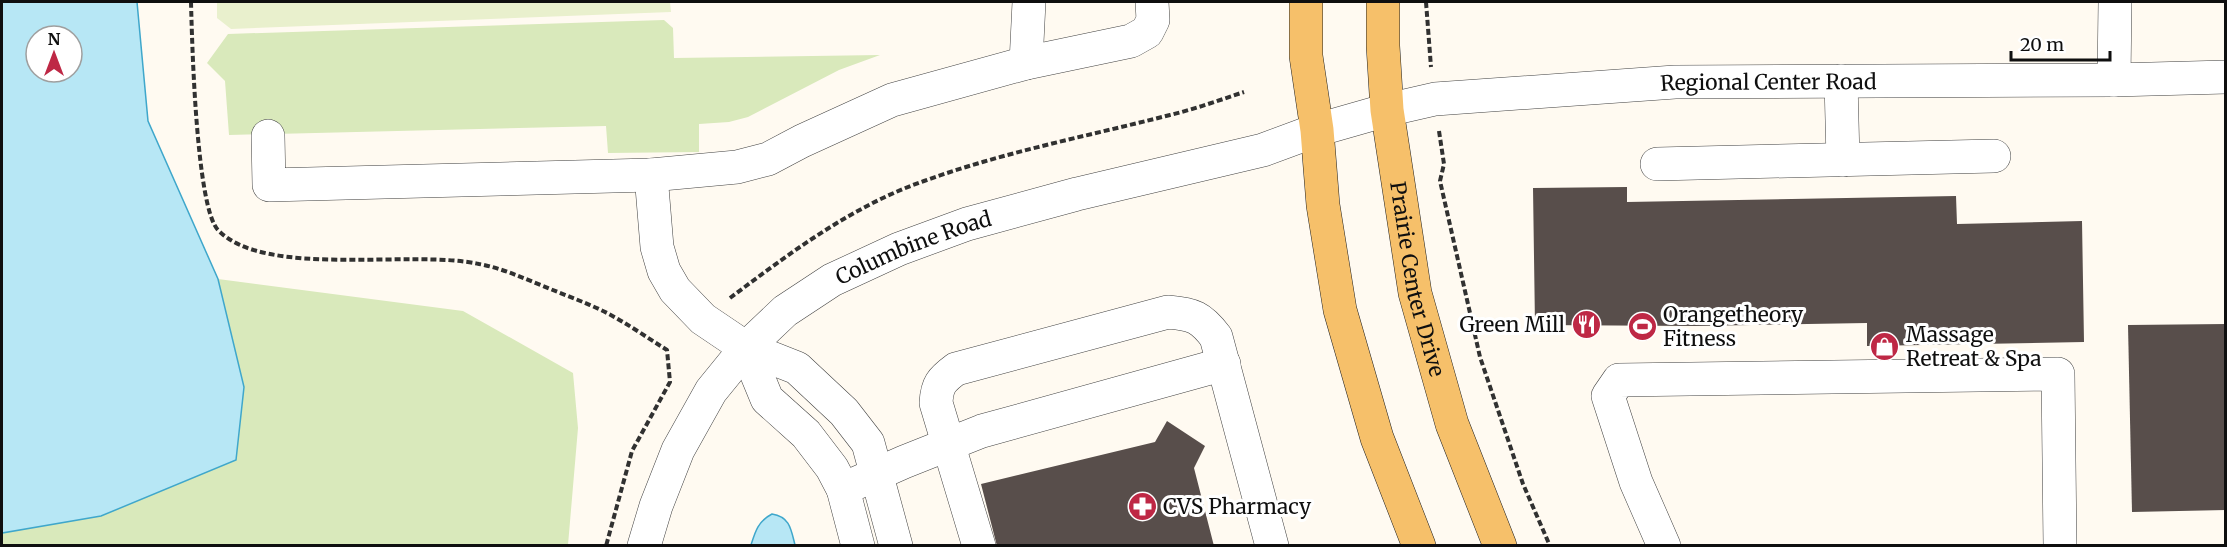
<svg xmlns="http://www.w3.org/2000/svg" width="2227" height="547" font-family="Merriweather,serif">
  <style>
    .green { fill: #d9e9bb }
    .pitch { fill: #e9f0cd }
    .water { fill: #b7e7f5; stroke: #3fa7cb; stroke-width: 1.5; fill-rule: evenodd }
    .building { fill: #584e4b }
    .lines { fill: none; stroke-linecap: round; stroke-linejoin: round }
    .minor-casing { stroke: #424242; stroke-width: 34 }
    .major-casing { stroke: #202020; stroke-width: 34 }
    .path { stroke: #313131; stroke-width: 4; stroke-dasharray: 6 3; stroke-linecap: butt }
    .minor { stroke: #fff; stroke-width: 33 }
    .major { stroke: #f6c06a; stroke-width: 33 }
    .labels { text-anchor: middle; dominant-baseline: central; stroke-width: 6; stroke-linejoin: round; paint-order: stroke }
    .street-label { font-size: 21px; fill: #0f0f0f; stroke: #fff }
    .poi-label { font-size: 21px; fill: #0f0f0f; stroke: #fff; text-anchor: start }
  </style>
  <rect width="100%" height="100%" fill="#fffaf1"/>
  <g class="green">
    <polygon points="664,20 673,28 674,58 880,55 839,70 748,117 729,122 699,124 699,152 608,153 606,126 229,135 225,81 207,63 228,34"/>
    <polygon points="218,279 463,311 573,373 578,428 568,545 2,546 2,533 101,516 244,387"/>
  </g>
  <polygon class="pitch" points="217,2 670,2 671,12 231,29 217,18"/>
  <g class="water">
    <path d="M 2,2 L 137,2 L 148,121 L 218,279 L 244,387 L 236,460 L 101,516 L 2,533 ZM 36,36 L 72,36 L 72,72 L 36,72 Z"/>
    <path d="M 772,514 C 790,517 791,529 795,545 L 751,545 C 755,532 758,521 772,514 Z"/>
  </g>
  <g class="building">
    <polygon points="1627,187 1627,202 1956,196 1957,224 2082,221 2084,342 1867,346 1867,323 1695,326 1535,325 1533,188"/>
    <polygon points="2226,324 2226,510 2132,512 2128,325"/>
    <polygon points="1167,421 1205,446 1194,468 1214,546 997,546 981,484 1155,442"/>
  </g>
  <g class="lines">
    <defs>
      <g id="minor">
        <polyline points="1026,63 1029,2"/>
        <polyline points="2114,80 2115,2"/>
        <polyline points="1841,81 1843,160"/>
        <polyline points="268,136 269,185 651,175"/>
        <polyline points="1657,164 1994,156"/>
        <polyline points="746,348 767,399 806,434 832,468 843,489 858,546"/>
        <polyline points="843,489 904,462 982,431 1224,364"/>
        <path id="s1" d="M 644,546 L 656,506 L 678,450 L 711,391 L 746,348 L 785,311 L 832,280 L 899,249 L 967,224 L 1077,194 L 1263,150 L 1317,130 L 1387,110 L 1435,99 L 1675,82 L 2114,80 L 2226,77"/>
        <polyline points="896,546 868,443 844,412 797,368 746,348 703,319 675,290 664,271 657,247 651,175 737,167 768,159 802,141 892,100 1026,63 1131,41 1147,32 1153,20 1152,2"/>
        <path d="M 979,546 L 936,403 C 937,385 941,380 956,369 L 1168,312 C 1193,314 1201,317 1216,337 L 1272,546"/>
        <polyline points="1664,546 1636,482 1608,396 1619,380 2058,374 2060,546"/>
      </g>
      <g id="major">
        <polyline points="1306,2 1306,56 1317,130 1323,205 1340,310 1377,438 1419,546"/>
        <path id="s2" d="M 1383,2 L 1383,46 L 1387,110 L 1415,293 L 1452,424 L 1500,546"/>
      </g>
    </defs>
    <use href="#minor" class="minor-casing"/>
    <use href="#major" class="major-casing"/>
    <g class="path">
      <path d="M 191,2 C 192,40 196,207 218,230 C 265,279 411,249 479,264 C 501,268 521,277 543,286 C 562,294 582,301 601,310 C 624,321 646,337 667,350 L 670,382 L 632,451 L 606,546"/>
      <polyline points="1426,2 1431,67"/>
      <polyline points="1439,131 1444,164 1440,181 1480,357 1523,484 1550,546"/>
      <path d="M 730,298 C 790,253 852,206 924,181 C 1004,152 1088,136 1170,115 C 1195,109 1220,100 1244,92"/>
    </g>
    <use href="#minor" class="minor"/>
    <use href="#major" class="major"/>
  </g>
  <defs>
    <symbol id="restaurant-disc" viewBox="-11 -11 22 22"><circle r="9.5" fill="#be2845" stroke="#fff"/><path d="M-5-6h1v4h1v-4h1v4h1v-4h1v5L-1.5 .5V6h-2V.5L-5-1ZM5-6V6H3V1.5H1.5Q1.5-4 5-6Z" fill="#fff"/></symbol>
    <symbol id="stadium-disc" viewBox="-11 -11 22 22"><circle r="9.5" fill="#be2845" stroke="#fff"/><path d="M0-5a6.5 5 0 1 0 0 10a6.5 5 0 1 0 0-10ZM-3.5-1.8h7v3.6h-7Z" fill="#fff"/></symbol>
    <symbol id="shop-disc" viewBox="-11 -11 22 22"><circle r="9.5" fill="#be2845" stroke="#fff"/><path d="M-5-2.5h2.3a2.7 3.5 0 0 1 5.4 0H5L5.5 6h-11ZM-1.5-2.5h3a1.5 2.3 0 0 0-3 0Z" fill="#fff"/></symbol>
    <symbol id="pharmacy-disc" viewBox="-11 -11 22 22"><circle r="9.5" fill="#be2845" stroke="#fff"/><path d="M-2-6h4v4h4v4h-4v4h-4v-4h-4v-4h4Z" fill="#fff"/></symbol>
  </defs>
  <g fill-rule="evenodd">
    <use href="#restaurant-disc" x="1570" y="308" width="33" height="33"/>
    <use href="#stadium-disc" x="1626" y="310" width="33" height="33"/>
    <use href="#shop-disc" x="1868" y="330" width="33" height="33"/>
    <use href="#pharmacy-disc" x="1126" y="490" width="33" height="33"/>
  </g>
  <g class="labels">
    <g class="street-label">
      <text stroke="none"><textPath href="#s1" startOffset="1300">Regional Center Road</textPath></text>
      <text stroke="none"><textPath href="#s1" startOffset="423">Columbine Road</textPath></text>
      <text stroke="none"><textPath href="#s2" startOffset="280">Prairie Center Drive</textPath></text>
    </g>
    <g class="poi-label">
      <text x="1663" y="314">Orangetheory<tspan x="1663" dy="24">Fitness</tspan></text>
      <text x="1565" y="324" text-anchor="end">Green Mill</text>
      <text x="1906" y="334">Massage<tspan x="1906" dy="24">Retreat &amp; Spa</tspan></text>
      <text x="1163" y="506">CVS Pharmacy</text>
    </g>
  </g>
  <rect width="2227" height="547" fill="none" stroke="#0f0f0f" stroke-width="6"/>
  <g transform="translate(54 54)"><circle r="28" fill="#ffffff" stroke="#9f9f9f" stroke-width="1.5"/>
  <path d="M0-4.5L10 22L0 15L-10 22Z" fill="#be2845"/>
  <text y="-9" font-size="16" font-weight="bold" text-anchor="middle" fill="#0f0f0f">N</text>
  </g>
  <path d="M2011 51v9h99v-9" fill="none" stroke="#0f0f0f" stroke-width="3"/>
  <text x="2020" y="51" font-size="18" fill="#0f0f0f" stroke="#ffffff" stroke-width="4.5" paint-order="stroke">20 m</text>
</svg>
